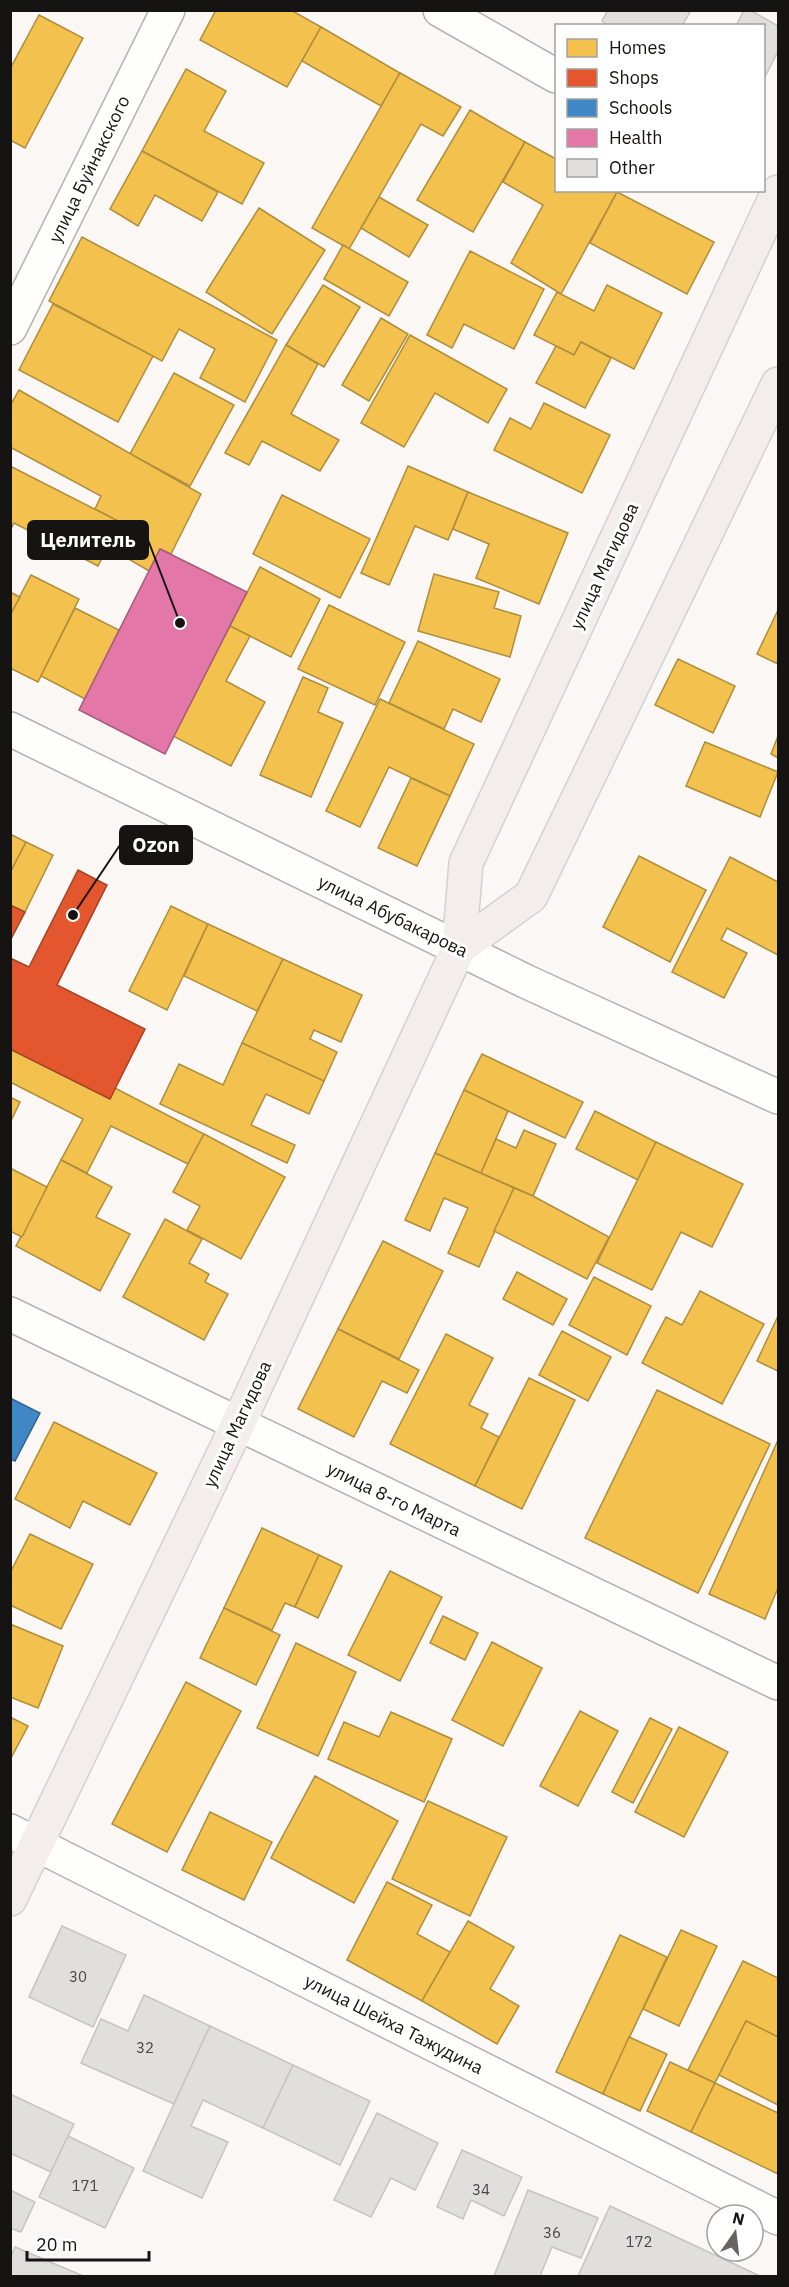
<svg xmlns="http://www.w3.org/2000/svg" width="789" height="2287" font-family="'IBM Plex Sans',sans-serif">
  <style>
    .homes { fill: #f2c14e; stroke: #b08d3c; stroke-width: 1.5 }
    .shops { fill: #e4572e; stroke: #a64326; stroke-width: 1.5 }
    .schools { fill: #3f88c5; stroke: #33658f; stroke-width: 1.5 }
    .health { fill: #e377a8; stroke: #a6597b; stroke-width: 1.5 }
    .building { fill: #e1dfdc; stroke: #c6c4c1; stroke-width: 1.5 }
    .lines { fill: none; stroke-linecap: round; stroke-linejoin: round }
    .minor-casing { stroke: #b5b2b0; stroke-width: 36 }
    .major-casing { stroke: #d3d1d0; stroke-width: 36 }
    .minor { stroke: #fefefd; stroke-width: 33 }
    .major { stroke: #f3eeed; stroke-width: 33 }
    .labels { text-anchor: middle; dominant-baseline: central; stroke-width: 6; stroke-linejoin: round; paint-order: stroke }
    .number-label { font-size: 15px; fill: #4a4846 }
    .street-label { font-size: 18px; fill: #161412; stroke: #fff }
    .leader { fill: none; stroke: #161412; stroke-width: 2 }
    .callout-dot { fill: #161412; stroke: #fff; stroke-width: 2 }
    .callout { fill: #161412; stroke: #161412; stroke-width: 2 }
    .callout-label { font-size: 20px; text-anchor: middle; font-weight: bold; fill: #fff }
  </style>
  <rect width="100%" height="100%" fill="#faf7f4"/>
  <g class="homes">
    <polygon points="216,10 291,10 321,27 287,87 200,40"/>
    <polygon points="39,15 83,38 25,148 10,140 10,69"/>
    <polygon points="321,27 400,73 381,106 302,61"/>
    <polygon points="186,69 226,91 204,131 264,163 242,204 142,151"/>
    <polygon points="400,73 461,107 443,136 421,124 349,249 312,228"/>
    <polygon points="470,110 525,142 473,232 417,200"/>
    <polygon points="525,142 556,159 556,190 617,192 561,294 511,263 543,205 503,182"/>
    <polygon points="142,151 218,192 202,221 155,195 138,226 110,209"/>
    <polygon points="617,192 714,242 687,294 590,243"/>
    <polygon points="379,197 428,225 409,257 361,228"/>
    <polygon points="259,208 325,250 272,334 206,292"/>
    <polygon points="82,237 277,340 245,402 200,378 215,349 179,329 162,361 49,301"/>
    <polygon points="343,245 408,282 389,316 324,279"/>
    <polygon points="470,251 544,289 514,349 464,324 452,348 427,335"/>
    <polygon points="323,285 360,307 324,367 286,345"/>
    <polygon points="607,285 662,313 634,369 581,342 574,355 534,335 557,292 594,311"/>
    <polygon points="53,304 153,356 118,422 19,370"/>
    <polygon points="381,318 408,334 369,401 342,385"/>
    <polygon points="410,335 507,389 488,423 435,393 404,447 361,423"/>
    <polygon points="581,342 611,358 585,408 536,383 556,346 574,355"/>
    <polygon points="286,345 318,364 291,414 339,440 320,471 262,441 249,465 225,453"/>
    <polygon points="174,373 234,405 190,486 130,454"/>
    <polygon points="19,390 201,494 171,554 160,549 149,571 108,547 120,522 95,509 101,496 10,447 10,406"/>
    <polygon points="544,403 610,435 582,493 494,450 510,418 531,429"/>
    <polygon points="10,466 120,522 98,566 14,523 10,531"/>
    <polygon points="408,466 468,492 448,540 415,526 389,585 361,573"/>
    <polygon points="468,492 568,533 539,604 476,578 489,544 453,529"/>
    <polygon points="282,495 370,539 340,598 253,554"/>
    <polygon points="260,567 320,599 291,657 230,626"/>
    <polygon points="434,574 499,592 494,608 521,616 510,657 418,631"/>
    <polygon points="31,575 79,599 38,682 10,668 10,615"/>
    <polygon points="10,592 20,597 10,615"/>
    <polygon points="329,605 405,642 375,705 298,669"/>
    <polygon points="75,608 119,630 85,699 41,676"/>
    <polygon points="778,610 778,664 757,654"/>
    <polygon points="230,626 250,636 226,681 265,702 231,766 173,736"/>
    <polygon points="418,641 500,679 481,722 453,709 444,729 389,703"/>
    <polygon points="678,659 735,686 713,733 655,705"/>
    <polygon points="303,677 328,688 318,712 343,723 311,797 260,775"/>
    <polygon points="380,699 474,744 450,796 389,767 360,827 326,811"/>
    <polygon points="778,736 778,758 771,754"/>
    <polygon points="705,742 778,772 760,817 686,786"/>
    <polygon points="411,778 450,796 417,866 378,848"/>
    <polygon points="10,834 26,842 10,873"/>
    <polygon points="26,842 53,855 25,912 10,905 10,873"/>
    <polygon points="639,856 706,890 670,962 603,927"/>
    <polygon points="730,857 778,882 778,955 727,928 721,940 747,953 724,998 672,972"/>
    <polygon points="171,906 208,924 167,1010 129,991"/>
    <polygon points="208,924 283,959 257,1011 184,976"/>
    <polygon points="283,959 362,995 341,1042 314,1030 310,1039 337,1052 324,1081 242,1043"/>
    <polygon points="242,1043 324,1081 309,1114 266,1094 251,1125 295,1145 287,1163 160,1104 179,1064 223,1085"/>
    <polygon points="10,1049 110,1099 115,1088 204,1134 188,1164 111,1126 87,1173 61,1160 83,1119 10,1082"/>
    <polygon points="482,1054 583,1102 565,1138 464,1090"/>
    <polygon points="464,1090 508,1111 481,1173 435,1153"/>
    <polygon points="10,1097 20,1102 10,1123"/>
    <polygon points="595,1111 656,1142 638,1180 576,1149"/>
    <polygon points="524,1130 556,1144 533,1196 481,1173 496,1139 516,1148"/>
    <polygon points="204,1134 285,1177 241,1259 187,1230 200,1206 173,1192"/>
    <polygon points="656,1142 743,1184 712,1247 681,1232 652,1290 597,1263"/>
    <polygon points="435,1153 514,1188 479,1267 448,1253 468,1208 444,1198 430,1231 405,1220"/>
    <polygon points="61,1160 112,1187 96,1217 130,1234 100,1291 16,1246"/>
    <polygon points="10,1168 47,1187 22,1237 10,1231"/>
    <polygon points="514,1188 533,1196 609,1237 587,1279 494,1231"/>
    <polygon points="165,1219 202,1239 189,1263 209,1274 205,1282 228,1294 204,1340 123,1297"/>
    <polygon points="383,1241 443,1271 399,1359 338,1329"/>
    <polygon points="517,1272 567,1299 553,1325 503,1299"/>
    <polygon points="594,1277 651,1306 627,1355 569,1325"/>
    <polygon points="700,1291 764,1324 722,1404 642,1363 666,1317 682,1325"/>
    <polygon points="778,1316 778,1371 757,1361"/>
    <polygon points="338,1329 419,1370 407,1393 382,1381 354,1437 298,1409"/>
    <polygon points="562,1331 611,1357 588,1401 539,1375"/>
    <polygon points="446,1334 493,1358 469,1405 488,1414 481,1428 499,1437 475,1486 390,1444"/>
    <polygon points="529,1378 575,1400 522,1509 475,1486"/>
    <polygon points="657,1390 770,1444 698,1593 585,1538"/>
    <polygon points="54,1422 157,1473 130,1525 83,1501 70,1528 15,1499"/>
    <polygon points="778,1440 778,1588 765,1619 709,1594"/>
    <polygon points="262,1528 319,1555 295,1607 285,1603 272,1630 224,1608"/>
    <polygon points="30,1534 93,1564 61,1629 10,1605 10,1573"/>
    <polygon points="319,1555 342,1566 318,1618 295,1607"/>
    <polygon points="390,1571 442,1597 400,1681 348,1655"/>
    <polygon points="224,1608 280,1635 256,1685 200,1658"/>
    <polygon points="443,1616 478,1633 465,1660 430,1643"/>
    <polygon points="10,1624 63,1646 38,1708 10,1697"/>
    <polygon points="492,1642 542,1668 503,1746 452,1720"/>
    <polygon points="296,1643 356,1672 318,1756 257,1728"/>
    <polygon points="186,1682 241,1711 167,1852 112,1824"/>
    <polygon points="580,1711 618,1731 578,1806 540,1786"/>
    <polygon points="391,1712 452,1739 424,1802 328,1759 344,1722 379,1737"/>
    <polygon points="10,1717 28,1726 10,1760"/>
    <polygon points="650,1718 672,1729 633,1803 612,1792"/>
    <polygon points="679,1727 728,1752 684,1837 635,1812"/>
    <polygon points="315,1776 398,1821 354,1903 271,1858"/>
    <polygon points="428,1801 507,1837 470,1916 392,1879"/>
    <polygon points="210,1812 272,1842 244,1900 182,1870"/>
    <polygon points="387,1882 432,1905 417,1934 450,1952 422,2001 347,1960"/>
    <polygon points="468,1921 514,1947 490,1989 519,2006 497,2044 422,2001"/>
    <polygon points="681,1930 717,1946 679,2026 643,2009"/>
    <polygon points="620,1935 667,1957 603,2094 556,2072"/>
    <polygon points="743,1961 778,1978 778,2037 746,2021 715,2083 688,2070"/>
    <polygon points="746,2021 778,2037 778,2105 719,2075"/>
    <polygon points="629,2037 667,2054 640,2111 603,2094"/>
    <polygon points="670,2062 715,2083 691,2132 647,2111"/>
    <polygon points="715,2083 778,2113 778,2174 691,2132"/>
  </g>
  <g class="shops">
    <polygon points="78,870 107,885 57,985 145,1029 110,1099 10,1049 10,958 29,967"/>
    <polygon points="10,905 25,912 10,941"/>
  </g>
  <polygon class="schools" points="10,1398 40,1413 15,1461 10,1459"/>
  <polygon class="health" points="160,549 247,592 165,754 79,710"/>
  <g class="building">
    <polygon points="608,10 691,10 682,26 609,26 602,21"/>
    <polygon points="744,10 750,10 778,26 778,51 764,79 764,26 736,26"/>
    <polygon points="62,1926 126,1955 93,2027 29,1997"/>
    <polygon points="144,1995 210,2026 174,2104 81,2063 101,2019 128,2031"/>
    <polygon points="210,2026 293,2065 263,2128 203,2100 191,2126 228,2142 202,2198 143,2171"/>
    <polygon points="293,2065 370,2101 340,2165 263,2128"/>
    <polygon points="10,2094 74,2124 51,2172 10,2153"/>
    <polygon points="377,2113 438,2143 415,2190 391,2178 371,2217 334,2200"/>
    <polygon points="68,2136 134,2168 105,2228 39,2197"/>
    <polygon points="462,2150 522,2177 504,2216 471,2200 463,2219 437,2207"/>
    <polygon points="10,2190 35,2202 21,2232 10,2228"/>
    <polygon points="528,2190 598,2218 581,2258 552,2247 540,2276 494,2276"/>
    <polygon points="610,2206 760,2276 578,2276"/>
    <polygon points="15,2247 81,2275 80,2276 10,2276 10,2258"/>
  </g>
  <g class="lines">
    <defs>
      <g id="minor">
        <polyline points="440,10 556,76"/>
        <polyline points="10,328 168,10"/>
        <polyline points="10,729 525,981 778,1097"/>
        <polyline points="10,1314 778,1683"/>
        <polyline points="10,1831 778,2218"/>
      </g>
      <g id="major">
        <polyline points="459,948 531,896 778,384"/>
        <polyline points="10,1899 238,1424 459,948 466,863 778,192"/>
      </g>
    </defs>
    <use href="#minor" class="minor-casing"/>
    <use href="#major" class="major-casing"/>
    <use href="#minor" class="minor"/>
    <use href="#major" class="major"/>
  </g>
  <g class="labels">
    <g class="number-label">
      <text x="78" y="1976">30</text>
      <text x="145" y="2047">32</text>
      <text x="85" y="2185">171</text>
      <text x="481" y="2189">34</text>
      <text x="552" y="2232">36</text>
      <text x="639" y="2241">172</text>
    </g>
    <g class="street-label">
      <text transform="translate(89 169) rotate(-64)">улица Буйнакского</text>
      <text transform="translate(604 566) rotate(-65)">улица Магидова</text>
      <text transform="translate(393 916) rotate(26)">улица Абубакарова</text>
      <text transform="translate(237 1424) rotate(-65)">улица Магидова</text>
      <text transform="translate(394 1499) rotate(26)">улица 8-го Марта</text>
      <text transform="translate(394 2024) rotate(27)">улица Шейха Тажудина</text>
    </g>
  </g>
  <path class="leader" d="M180 623L148 540M73 915L120 845"/>
  <g class="callout-dot">
    <circle cx="180" cy="623" r="6"/>
    <circle cx="73" cy="915" r="6"/>
  </g>
  <g class="callout">
    <rect x="28" y="521" width="120" height="38" rx="6"/>
    <rect x="120" y="826" width="72" height="38" rx="6"/>
  </g>
  <g class="callout-label">
    <text x="88" y="547">Целитель</text>
    <text x="156" y="852">Ozon</text>
  </g>
  <rect width="789" height="2287" fill="none" stroke="#161412" stroke-width="24"/>
  <rect x="555" y="24" width="210" height="168" fill="#ffffff" stroke="#a2a1a0" stroke-width="1.5"/>
  <rect x="567" y="39" width="30" height="18" fill="#f2c14e" stroke="#a2a1a0" stroke-width="1.5"/>
  <text x="609" y="54" font-size="18" fill="#161412">Homes</text>
  <rect x="567" y="69" width="30" height="18" fill="#e4572e" stroke="#a2a1a0" stroke-width="1.5"/>
  <text x="609" y="84" font-size="18" fill="#161412">Shops</text>
  <rect x="567" y="99" width="30" height="18" fill="#3f88c5" stroke="#a2a1a0" stroke-width="1.5"/>
  <text x="609" y="114" font-size="18" fill="#161412">Schools</text>
  <rect x="567" y="129" width="30" height="18" fill="#e377a8" stroke="#a2a1a0" stroke-width="1.5"/>
  <text x="609" y="144" font-size="18" fill="#161412">Health</text>
  <rect x="567" y="159" width="30" height="18" fill="#e1dfdc" stroke="#a2a1a0" stroke-width="1.5"/>
  <text x="609" y="174" font-size="18" fill="#161412">Other</text>
  <g transform="translate(735 2233) rotate(14)"><circle r="28" fill="#ffffff" stroke="#a2a1a0" stroke-width="1.5"/>
  <path d="M0-4.5L10 22L0 15L-10 22Z" fill="#666361"/>
  <text y="-9" font-size="16" font-weight="bold" text-anchor="middle" fill="#161412">N</text>
  </g>
  <path d="M27 2251v9h122v-9" fill="none" stroke="#161412" stroke-width="3"/>
  <text x="36" y="2251" font-size="18" fill="#161412" stroke="#ffffff" stroke-width="4.5" paint-order="stroke">20 m</text>
</svg>
